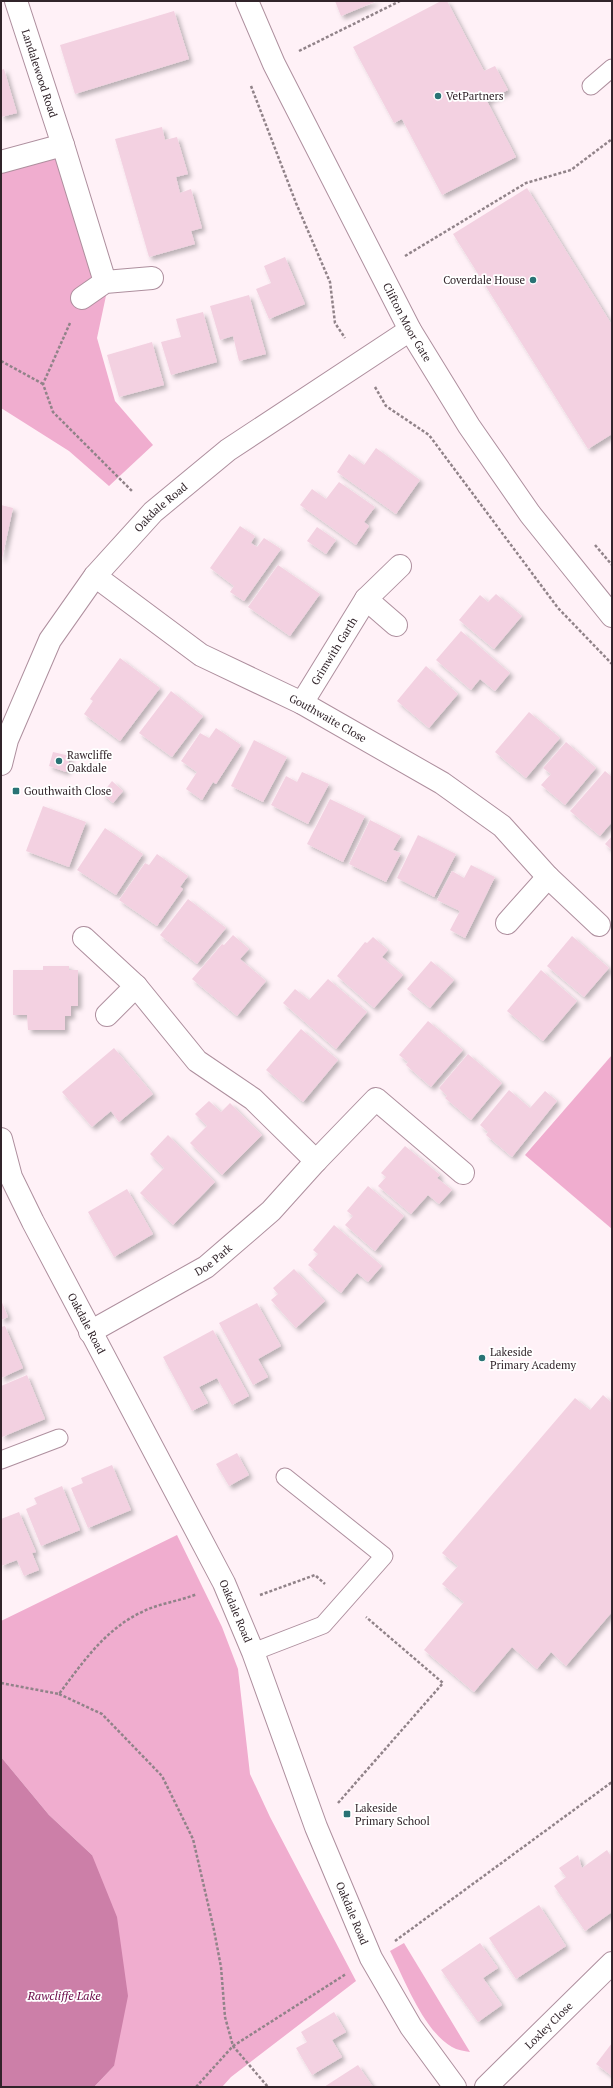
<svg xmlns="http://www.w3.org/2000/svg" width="613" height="2088" font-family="'PT Serif',serif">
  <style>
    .green { fill: #f0adcf }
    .water { fill: #cc7fa8 }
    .building { fill: #f3d1e1; filter: url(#shadow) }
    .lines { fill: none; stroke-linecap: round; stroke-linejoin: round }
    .lane-casing { stroke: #ae8f9e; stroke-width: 19 }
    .street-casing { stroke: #ae8f9e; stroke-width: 24 }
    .secondary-casing { stroke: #ae8f9e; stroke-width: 24 }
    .path { stroke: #918389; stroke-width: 2.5; stroke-dasharray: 3 2; stroke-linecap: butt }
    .lane { stroke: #fff; stroke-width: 17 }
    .street { stroke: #fff; stroke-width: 22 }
    .secondary { stroke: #fff; stroke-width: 22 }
    .poi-dot { fill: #297375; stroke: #fff; stroke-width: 1.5 }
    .labels { text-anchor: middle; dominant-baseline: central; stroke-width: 3.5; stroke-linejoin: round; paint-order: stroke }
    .street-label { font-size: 11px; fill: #31242a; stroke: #fff }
    .poi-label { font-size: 11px; fill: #31242a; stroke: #fff; text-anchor: start }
    .water-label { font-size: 12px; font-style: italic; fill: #680847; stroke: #fff }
  </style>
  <defs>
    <filter id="shadow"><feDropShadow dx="3.5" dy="3.5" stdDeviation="2" flood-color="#0004"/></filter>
  </defs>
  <rect width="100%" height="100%" fill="#fff1f7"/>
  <g class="green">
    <polygon points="60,153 107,291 97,338 115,401 153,445 109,486 69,451 1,408 1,170"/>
    <polygon points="612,1055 612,1229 525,1155"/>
    <polygon points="177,1535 222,1627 238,1669 250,1774 270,1817 356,1981 231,2077 222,2087 94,2087 114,2066 92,1855 49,1815 1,1757 1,1621"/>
    <path d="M 404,1943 L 470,2052 C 464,2051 457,2050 452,2047 C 423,2030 405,1980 390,1951 Z"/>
  </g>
  <polygon class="water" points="1,1757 49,1815 92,1855 117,1917 128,1996 114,2066 94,2087 1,2087"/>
  <g class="building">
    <polygon points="335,1 377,1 341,16"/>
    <polygon points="441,1 447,1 484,71 495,66 508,90 487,101 516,157 442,195 402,119 394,123 353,47"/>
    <polygon points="174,11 189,59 75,94 60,45"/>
    <polygon points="4,69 17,113 1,117 1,70"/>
    <polygon points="162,127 165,140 177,137 188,174 176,177 180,193 191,189 202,228 191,231 195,244 149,257 115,139"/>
    <polygon points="527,188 612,325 612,434 588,449 453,234"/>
    <polygon points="285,257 305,304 269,319 256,289 271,283 264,266"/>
    <polygon points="249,295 266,354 239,361 233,336 220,340 210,306"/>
    <polygon points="203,312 217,362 171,375 161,342 181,337 176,319"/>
    <polygon points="152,342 164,385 119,397 107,355"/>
    <polygon points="376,448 420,480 396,514 337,472 349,454 364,465"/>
    <polygon points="339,482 375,507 364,522 369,526 356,545 300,505 312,489 326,499"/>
    <polygon points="1,505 13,508 2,559 1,559"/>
    <polygon points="240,526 255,536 251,543 257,547 264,538 281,549 244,601 230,592 234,586 210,568"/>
    <polygon points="317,527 336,540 326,554 307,541"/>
    <polygon points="278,565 320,594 290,636 248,607"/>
    <polygon points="496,594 522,616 494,649 459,620 480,595 488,602"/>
    <polygon points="461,631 510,673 495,691 480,679 471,690 436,660"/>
    <polygon points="120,658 160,688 120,741 84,714 93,701 90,699"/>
    <polygon points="426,666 458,694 429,728 397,701"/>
    <polygon points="171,691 203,716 172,757 139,733"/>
    <polygon points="529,712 560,738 526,778 495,752"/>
    <polygon points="216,728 241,745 216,784 213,782 202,800 186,789 197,772 181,761 200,733 209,738"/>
    <polygon points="254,740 287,757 263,802 231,786"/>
    <polygon points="566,742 596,768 565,805 541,785 551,774 543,768"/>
    <polygon points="53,752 70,756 66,772 49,766"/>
    <polygon points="605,771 612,777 612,822 600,836 570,811"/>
    <polygon points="302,772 329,784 308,824 271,805 286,776 297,782"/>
    <polygon points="112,781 123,791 113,803 102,794"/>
    <polygon points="330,799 365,816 343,862 307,844"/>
    <polygon points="43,806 86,822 69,867 26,851"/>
    <polygon points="370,820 401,836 393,850 401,853 386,882 349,864"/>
    <polygon points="105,828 143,854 116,895 77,870"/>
    <polygon points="418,835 456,854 434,897 397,878"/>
    <polygon points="612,836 612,850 605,844"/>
    <polygon points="157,854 188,876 180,887 183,889 157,926 119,900 145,863 149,865"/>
    <polygon points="471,865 495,877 465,938 450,930 460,911 437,900 452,871 464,878"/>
    <polygon points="188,899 226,928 197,964 160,935"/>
    <polygon points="233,935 249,949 240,959 266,981 237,1016 192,979 222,944 224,945"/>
    <polygon points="572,936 609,968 584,997 547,966"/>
    <polygon points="373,937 388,950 382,957 403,975 374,1008 337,976 365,942 367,943"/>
    <polygon points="431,961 454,980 430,1008 407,989"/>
    <polygon points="43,966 69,966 69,970 78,970 78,1006 71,1006 71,1016 65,1016 65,1030 28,1030 27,1015 13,1015 13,970 43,970"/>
    <polygon points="541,970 577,1001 543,1041 507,1011"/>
    <polygon points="328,979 367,1012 336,1049 283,1003 295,989 309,1000"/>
    <polygon points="428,1021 463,1050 431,1087 406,1065 408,1062 399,1055"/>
    <polygon points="301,1029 338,1060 303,1102 266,1070"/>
    <polygon points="114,1048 153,1094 119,1122 111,1111 92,1127 62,1092"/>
    <polygon points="468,1054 502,1083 471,1120 445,1098 447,1096 439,1088"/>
    <polygon points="509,1090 530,1108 545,1091 557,1101 512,1157 486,1135 488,1132 480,1125"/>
    <polygon points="209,1101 221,1112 230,1103 262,1135 222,1175 190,1143 207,1126 195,1114"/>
    <polygon points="168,1135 215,1182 173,1225 140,1193 164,1168 150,1154"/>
    <polygon points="405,1146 440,1175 437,1178 452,1190 439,1204 428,1195 411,1214 378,1186 386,1177 381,1173"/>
    <polygon points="368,1186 404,1216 375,1251 345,1225 353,1216 347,1211"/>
    <polygon points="127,1189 153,1234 114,1257 88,1212"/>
    <polygon points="334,1225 382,1266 368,1282 357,1273 341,1293 308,1265 318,1254 313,1250"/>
    <polygon points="294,1269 325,1301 296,1328 271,1300 278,1294 273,1288"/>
    <polygon points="1,1300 8,1317 1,1320"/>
    <polygon points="257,1303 281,1346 258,1359 268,1377 253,1385 219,1323"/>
    <polygon points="5,1326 23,1368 1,1378 1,1327"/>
    <polygon points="213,1330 249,1396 232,1405 217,1378 199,1387 208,1403 192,1411 163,1357"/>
    <polygon points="27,1375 45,1419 2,1437 1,1386"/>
    <polygon points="603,1395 612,1403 612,1612 566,1666 551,1652 537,1669 512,1647 474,1692 424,1650 464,1602 442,1584 458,1566 442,1553 575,1398 590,1410"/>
    <polygon points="237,1453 249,1475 229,1486 216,1464"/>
    <polygon points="112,1465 131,1510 88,1528 71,1488 83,1483 81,1478"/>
    <polygon points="62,1486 80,1530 41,1546 26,1509 37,1504 34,1498"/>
    <polygon points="19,1512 36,1552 32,1553 39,1570 24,1576 17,1560 1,1566 1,1519"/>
    <polygon points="607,1850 612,1858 612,1912 585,1931 554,1886 566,1877 559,1868 578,1855 582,1868"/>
    <polygon points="539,1905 566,1946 516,1979 489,1938"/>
    <polygon points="480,1943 498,1968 483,1978 502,2005 478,2022 441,1970"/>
    <polygon points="334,2012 346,2032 332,2040 342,2057 312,2075 296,2048 307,2042 301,2032"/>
    <polygon points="612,2043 612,2076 596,2064"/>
    <polygon points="358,2065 373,2087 324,2087"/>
  </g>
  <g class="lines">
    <defs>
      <g id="lane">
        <polyline points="591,86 612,68"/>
        <polyline points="1,1460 59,1438"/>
        <polyline points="253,1652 323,1625 384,1556 285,1477"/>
      </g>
      <g id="street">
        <path id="s1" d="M 16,1 L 63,145 L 105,282"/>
        <polyline points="1,162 63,145"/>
        <polyline points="82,298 105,282 152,278"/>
        <path id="s2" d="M 95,576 L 201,655 L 302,703 L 442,783 L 502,826 L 548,877 L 599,925"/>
        <polyline points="366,599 396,625"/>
        <path id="s3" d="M 302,703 L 366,599 L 400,566"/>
        <path id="s4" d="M 1,764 L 7,740 L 50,640 L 95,576 L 153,512 L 228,450 L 410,330"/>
        <polyline points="507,923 548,877"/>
        <polyline points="84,938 136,986 197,1061 253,1099 316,1161"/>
        <polyline points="107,1015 136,986"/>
        <path id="s5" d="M 1,1139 L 11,1177 L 33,1222 L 224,1583 L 253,1652 L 316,1827 L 371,1958 L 411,2027 L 455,2087"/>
        <path id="s6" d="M 90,1332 L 206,1267 L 271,1211 L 316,1161 L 376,1099 L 463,1173"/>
        <path id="s7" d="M 486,2087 L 612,1963"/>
      </g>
      <g id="secondary">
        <path id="s8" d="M 247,1 L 274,64 L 410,330 L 469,426 L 530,514 L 612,616"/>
      </g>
    </defs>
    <use href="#lane" class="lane-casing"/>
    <use href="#street" class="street-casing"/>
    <use href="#secondary" class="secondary-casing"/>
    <g class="path">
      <polyline points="299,51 400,1"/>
      <polyline points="251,86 296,203 330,282 335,323 345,338"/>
      <polyline points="405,256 526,183 571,170 612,139"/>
      <polyline points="70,323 43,384 53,412 133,492"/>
      <polyline points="1,361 43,384"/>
      <polyline points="375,387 386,406 429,435 558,608 612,664"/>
      <polyline points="595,545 612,565"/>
      <polyline points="260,1595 315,1575 325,1584"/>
      <path d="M 1,1683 L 59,1694 C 83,1662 106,1628 144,1611 C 161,1603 180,1601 197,1594"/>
      <polyline points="59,1694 102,1714 162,1776 193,1839 214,1930 221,1967 225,2017 233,2046 268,2087"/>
      <polyline points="338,1803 443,1683 366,1617"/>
      <polyline points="395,1941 612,1782"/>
      <polyline points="196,2087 233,2046 346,1974"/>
    </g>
    <use href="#lane" class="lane"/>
    <use href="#street" class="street"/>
    <use href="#secondary" class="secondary"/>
  </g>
  <g class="poi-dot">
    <circle cx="438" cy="96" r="4"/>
    <circle cx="533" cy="280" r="4"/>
    <circle cx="59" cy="761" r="4"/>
    <rect x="12" y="787" width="8" height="8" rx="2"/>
    <circle cx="482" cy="1358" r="4"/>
    <rect x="343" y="1810" width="8" height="8" rx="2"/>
  </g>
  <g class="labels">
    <g class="street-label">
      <text stroke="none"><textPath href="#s1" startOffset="76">Landalewood Road</textPath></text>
      <text stroke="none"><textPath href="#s8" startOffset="359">Clifton Moor Gate</textPath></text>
      <text stroke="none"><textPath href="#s4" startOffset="307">Oakdale Road</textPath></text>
      <text stroke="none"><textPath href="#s3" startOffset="61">Grimwith Garth</textPath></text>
      <text stroke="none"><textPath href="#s2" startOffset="274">Gouthwaite Close</textPath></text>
      <text stroke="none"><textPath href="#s6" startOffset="143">Doe Park</textPath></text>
      <text stroke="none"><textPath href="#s5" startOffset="204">Oakdale Road</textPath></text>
      <text stroke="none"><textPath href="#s5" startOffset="528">Oakdale Road</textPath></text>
      <text stroke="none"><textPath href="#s5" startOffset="852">Oakdale Road</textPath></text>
      <text stroke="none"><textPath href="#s7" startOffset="88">Loxley Close</textPath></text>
    </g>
    <g class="poi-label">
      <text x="446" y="96">VetPartners</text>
      <text x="525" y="280" text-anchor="end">Coverdale House</text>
      <text x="67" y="755">Rawcliffe<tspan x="67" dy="13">Oakdale</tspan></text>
      <text x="24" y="791">Gouthwaith Close</text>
      <text x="490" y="1352">Lakeside<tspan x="490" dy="13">Primary Academy</tspan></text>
      <text x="355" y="1808">Lakeside<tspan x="355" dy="13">Primary School</tspan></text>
    </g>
    <g class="water-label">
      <text x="64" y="1995">Rawcliffe Lake</text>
    </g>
  </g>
  <rect width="613" height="2088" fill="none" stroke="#31242a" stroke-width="4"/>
</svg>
